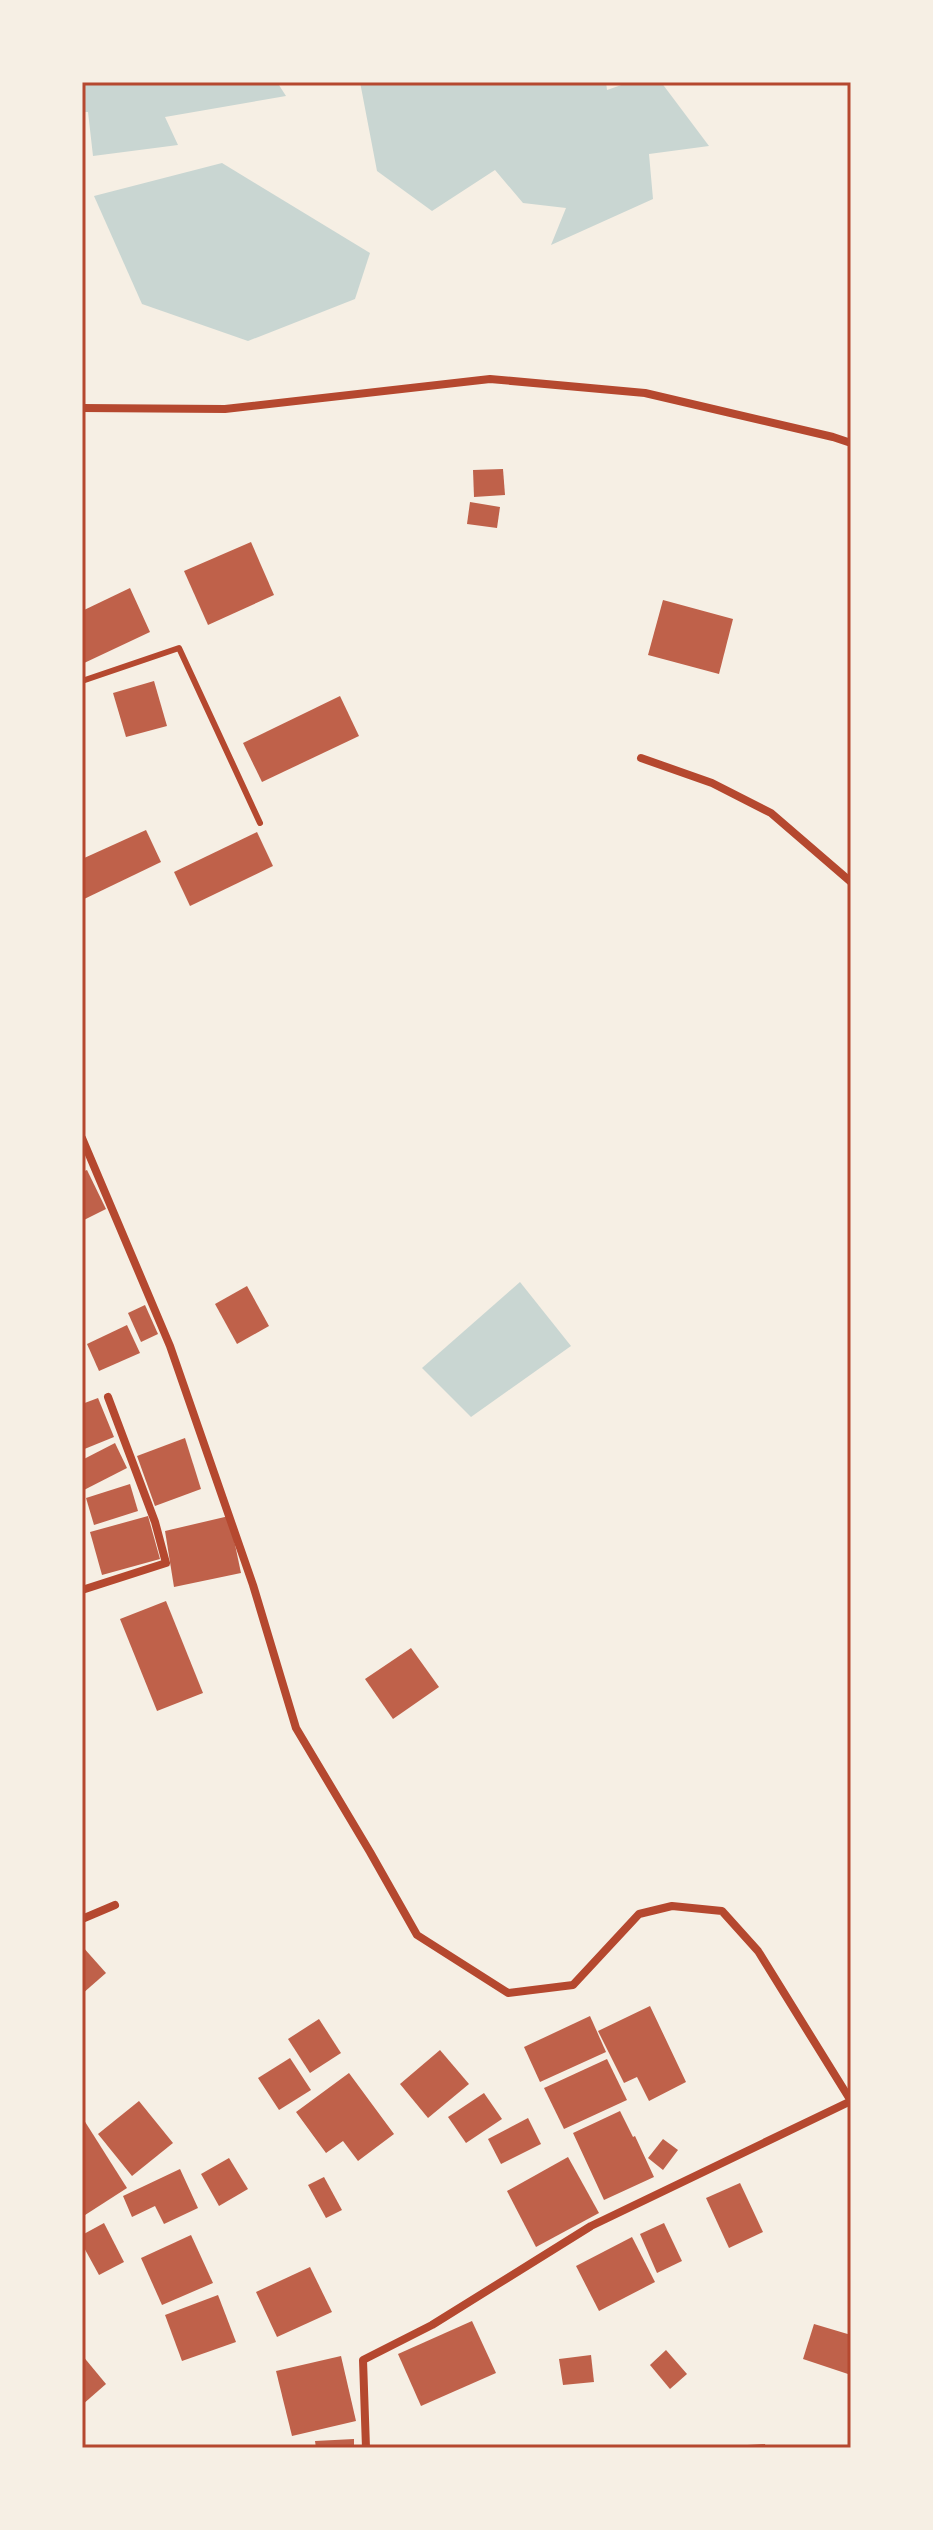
<svg xmlns="http://www.w3.org/2000/svg" width="933" height="2530" font-family="Jost,sans-serif">
  <style>
    .water { fill: #c9d6d2 }
    .building { fill: #bf614a }
    .lines { fill: none; stroke-linecap: round; stroke-linejoin: round }
    .service { stroke: #b5482f; stroke-width: 6 }
    .minor { stroke: #b5482f; stroke-width: 8 }
    .neatline { fill: none; stroke: #b5482f; stroke-width: 3 }
  </style>
  <rect width="100%" height="100%" fill="#f6efe4"/>
  <g class="water">
    <polygon points="82,82 277,82 286,96 165,117 178,145 93,156 88,112 82,112"/>
    <polygon points="360,82 606,82 607,90 630,82 661,82 709,146 649,154 653,199 551,245 566,208 523,203 495,170 432,211 377,171"/>
    <polygon points="222,163 370,253 355,299 248,341 142,304 94,196"/>
    <polygon points="520,1282 571,1346 471,1417 422,1368"/>
  </g>
  <g class="building">
    <polygon points="503,469 505,495 474,497 473,470"/>
    <polygon points="470,502 500,507 497,528 467,524"/>
    <polygon points="251,542 274,595 208,625 184,571"/>
    <polygon points="130,588 150,632 82,664 82,611"/>
    <polygon points="663,600 733,619 719,674 648,655"/>
    <polygon points="154,681 167,726 126,737 113,693"/>
    <polygon points="340,696 359,736 262,782 243,743"/>
    <polygon points="146,830 161,862 82,900 82,859"/>
    <polygon points="257,832 273,866 190,906 174,872"/>
    <polygon points="87,1170 106,1209 82,1221 82,1172"/>
    <polygon points="247,1286 269,1326 237,1344 215,1304"/>
    <polygon points="145,1305 158,1334 141,1342 128,1313"/>
    <polygon points="127,1325 140,1353 99,1371 87,1344"/>
    <polygon points="98,1398 114,1437 82,1450 82,1404"/>
    <polygon points="185,1438 201,1489 155,1506 137,1456"/>
    <polygon points="115,1443 127,1468 82,1491 82,1460"/>
    <polygon points="130,1484 138,1511 94,1525 86,1498"/>
    <polygon points="148,1516 160,1559 102,1575 90,1532"/>
    <polygon points="229,1516 241,1573 174,1587 165,1531"/>
    <polygon points="166,1601 203,1693 157,1711 120,1619"/>
    <polygon points="411,1648 439,1687 393,1719 365,1679"/>
    <polygon points="82,1946 106,1973 82,1994"/>
    <polygon points="650,2006 686,2082 649,2101 637,2077 624,2083 598,2031"/>
    <polygon points="590,2016 606,2052 540,2082 524,2047"/>
    <polygon points="319,2019 341,2053 310,2073 288,2039"/>
    <polygon points="440,2050 469,2084 428,2118 400,2084"/>
    <polygon points="290,2058 311,2090 279,2110 258,2078"/>
    <polygon points="607,2059 627,2100 564,2129 544,2088"/>
    <polygon points="349,2073 394,2134 358,2161 343,2141 326,2153 296,2112"/>
    <polygon points="484,2093 502,2119 466,2143 448,2117"/>
    <polygon points="139,2101 173,2143 132,2176 98,2134"/>
    <polygon points="620,2111 633,2137 635,2136 654,2177 604,2200 573,2133"/>
    <polygon points="82,2117 127,2188 82,2217"/>
    <polygon points="528,2118 541,2144 501,2164 488,2139"/>
    <polygon points="663,2139 678,2150 663,2170 648,2158"/>
    <polygon points="568,2157 599,2213 536,2247 507,2191"/>
    <polygon points="229,2158 248,2189 219,2206 201,2174"/>
    <polygon points="180,2169 198,2208 164,2224 155,2206 132,2217 123,2196"/>
    <polygon points="324,2177 342,2210 326,2218 308,2185"/>
    <polygon points="740,2183 763,2232 729,2248 706,2198"/>
    <polygon points="104,2223 124,2262 99,2275 82,2244 82,2235"/>
    <polygon points="664,2223 682,2261 657,2273 640,2234"/>
    <polygon points="191,2235 213,2283 162,2305 141,2258"/>
    <polygon points="632,2237 655,2282 599,2311 576,2266"/>
    <polygon points="310,2267 332,2312 277,2337 256,2292"/>
    <polygon points="218,2295 236,2342 182,2361 165,2315"/>
    <polygon points="472,2321 496,2373 421,2406 398,2354"/>
    <polygon points="814,2324 851,2335 851,2375 803,2359"/>
    <polygon points="666,2350 687,2374 670,2389 650,2365"/>
    <polygon points="82,2355 106,2384 82,2405"/>
    <polygon points="591,2355 594,2382 563,2385 559,2359"/>
    <polygon points="341,2356 356,2421 292,2436 276,2371"/>
    <polygon points="354,2439 354,2448 316,2448 315,2441"/>
    <polygon points="765,2444 766,2448 731,2448 731,2446"/>
  </g>
  <g class="lines">
    <polyline class="service" points="82,681 179,648 260,823"/>
    <g class="minor">
      <polyline points="82,408 225,409 490,379 645,393 833,437 851,443"/>
      <polyline points="641,758 712,783 771,813 851,882"/>
      <polyline points="82,1138 170,1346 253,1585 296,1728 370,1852 417,1935 508,1993 573,1985 639,1914 672,1906 722,1911 758,1951 851,2101"/>
      <polyline points="82,1590 166,1563 155,1522 108,1397"/>
      <polyline points="82,1919 115,1905"/>
      <polyline points="366,2448 363,2360 432,2325 591,2226 851,2101"/>
    </g>
  </g>
  <rect width="933" height="2530" fill="none" stroke="#f6efe4" stroke-width="168"/>
  <rect x="84" y="84" width="765" height="2362" class="neatline"/>
</svg>
